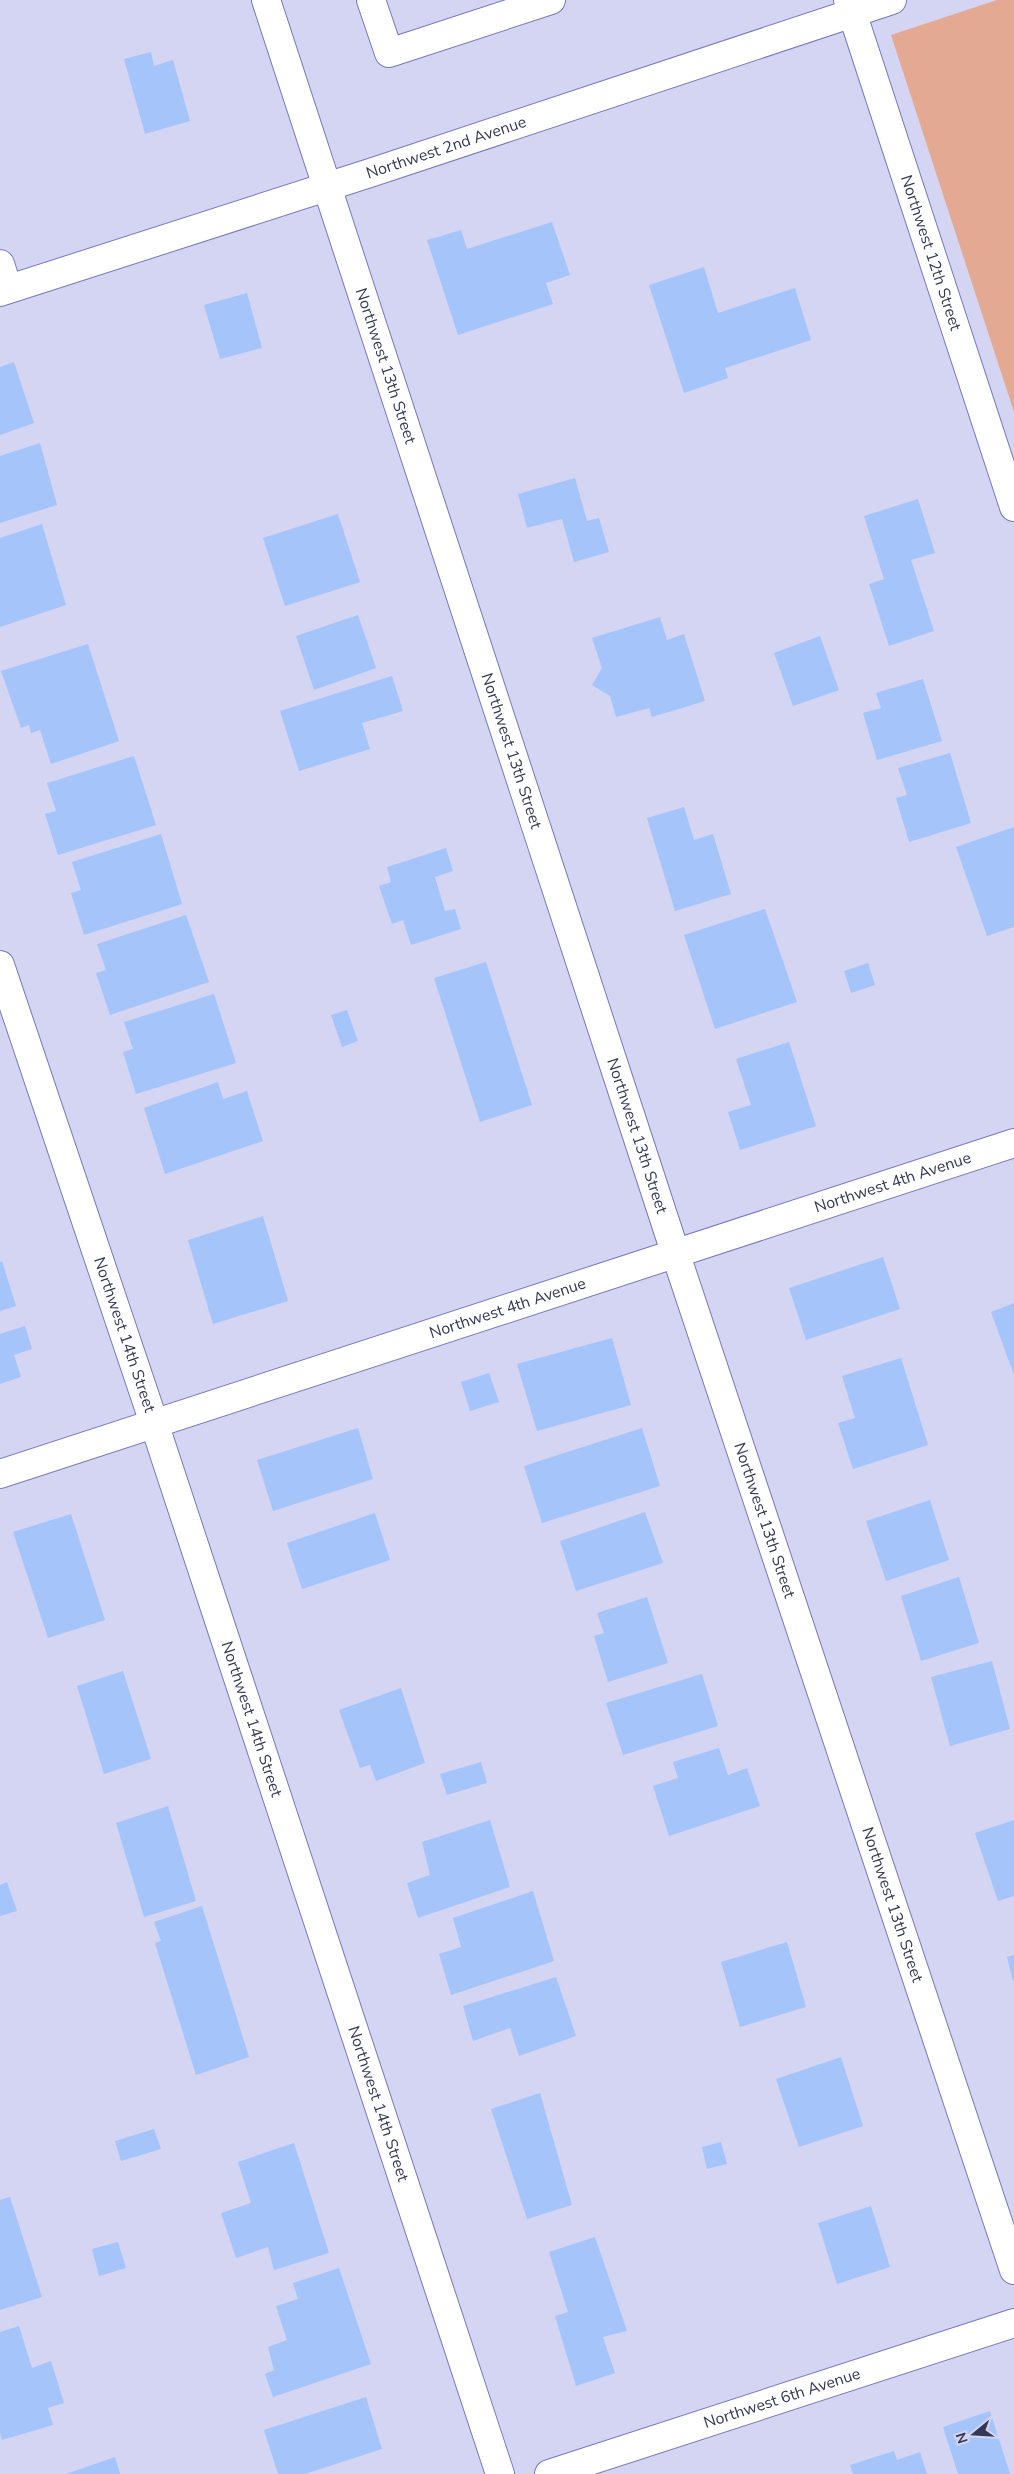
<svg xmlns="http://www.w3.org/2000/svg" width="1014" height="2474" font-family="'Nunito Sans',sans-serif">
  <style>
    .green { fill: #e4a993 }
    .building { fill: #a5c4f9 }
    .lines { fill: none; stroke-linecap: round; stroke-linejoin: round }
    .minor-casing { stroke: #7679be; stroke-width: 30 }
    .minor { stroke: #fff; stroke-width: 28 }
    .labels { text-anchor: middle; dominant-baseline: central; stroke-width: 4; stroke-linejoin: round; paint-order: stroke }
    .street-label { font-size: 16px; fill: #363855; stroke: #d3d5f3 }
  </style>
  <rect width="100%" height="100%" fill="#d3d5f3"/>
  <polygon class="green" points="997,0 1014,0 1014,412 891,35"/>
  <g class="building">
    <polygon points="151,52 154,66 173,60 190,121 145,134 124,59"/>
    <polygon points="552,222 570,275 546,283 553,304 458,335 427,240 461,230 467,249"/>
    <polygon points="704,267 718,313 795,288 811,340 725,368 728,378 684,393 649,285"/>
    <polygon points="247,293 262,348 220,359 204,305"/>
    <polygon points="14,362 34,423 0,435 0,367"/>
    <polygon points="40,443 57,505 0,523 0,456"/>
    <polygon points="575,478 587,521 599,518 609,552 574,562 562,519 527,528 518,494"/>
    <polygon points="918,499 935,553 911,560 934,631 889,646 869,584 884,579 864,516"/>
    <polygon points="338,514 360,582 285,606 263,538"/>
    <polygon points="42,524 66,605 0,627 0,538"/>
    <polygon points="358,615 376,668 314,690 296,636"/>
    <polygon points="660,617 667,640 684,634 705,701 652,717 649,708 616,717 610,696 592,685 602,668 592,638"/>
    <polygon points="820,636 839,690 793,706 774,653"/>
    <polygon points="88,644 119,741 51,764 40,730 31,733 29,725 21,728 1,671"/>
    <polygon points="392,676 403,711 362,723 370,749 299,771 280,711"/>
    <polygon points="923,679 942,741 877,760 863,713 881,708 876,693"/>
    <polygon points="950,753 971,823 909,842 896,798 907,795 898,768"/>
    <polygon points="134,756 156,825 58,855 45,814 56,811 47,783"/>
    <polygon points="684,807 694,840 713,834 731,894 675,911 647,818"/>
    <polygon points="1014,827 1014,927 987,936 956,847"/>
    <polygon points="161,834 182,904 84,935 71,893 81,890 72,862"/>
    <polygon points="446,848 453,871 435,877 445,911 455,909 461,929 411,945 403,920 392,924 379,886 391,882 387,867"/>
    <polygon points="765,909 797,1002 715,1029 684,935"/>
    <polygon points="186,915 209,982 110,1015 96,973 106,970 97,944"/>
    <polygon points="486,962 532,1105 480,1122 434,978"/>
    <polygon points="868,963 875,985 851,993 844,971"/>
    <polygon points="214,994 236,1063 136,1094 123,1052 133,1049 124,1022"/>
    <polygon points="347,1010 358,1041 342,1047 331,1015"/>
    <polygon points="789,1042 816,1126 740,1150 728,1112 751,1105 736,1059"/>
    <polygon points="218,1082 223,1099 247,1091 263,1141 165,1174 144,1108"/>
    <polygon points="263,1216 288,1301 213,1324 188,1240"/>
    <polygon points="883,1257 900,1309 806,1340 789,1288"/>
    <polygon points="2,1261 16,1306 0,1311 0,1262"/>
    <polygon points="1014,1303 1014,1375 991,1312"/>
    <polygon points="25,1326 32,1349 14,1355 21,1377 0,1384 0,1334"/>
    <polygon points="612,1338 631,1405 537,1431 517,1364"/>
    <polygon points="901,1358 928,1445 853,1469 838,1423 855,1418 842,1376"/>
    <polygon points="489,1373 499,1402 470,1411 461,1382"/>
    <polygon points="358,1428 373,1479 273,1511 257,1460"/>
    <polygon points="642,1428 660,1486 542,1523 524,1466"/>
    <polygon points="930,1500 949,1560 886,1581 866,1521"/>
    <polygon points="645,1512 663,1563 576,1591 560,1541"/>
    <polygon points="375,1513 390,1560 302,1589 287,1543"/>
    <polygon points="71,1514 105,1620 48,1638 13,1532"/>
    <polygon points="959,1577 979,1643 921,1661 901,1596"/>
    <polygon points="647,1597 668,1663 608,1682 594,1636 604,1633 597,1613"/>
    <polygon points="992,1661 1010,1729 950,1746 931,1677"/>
    <polygon points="123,1671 151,1759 104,1774 77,1686"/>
    <polygon points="702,1674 718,1726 623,1755 606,1703"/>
    <polygon points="401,1688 425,1763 376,1781 370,1765 360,1768 339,1710"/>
    <polygon points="719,1748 728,1775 747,1768 760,1806 669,1836 653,1786 678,1778 673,1762"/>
    <polygon points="481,1762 487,1783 447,1795 440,1774"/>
    <polygon points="168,1806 196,1901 144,1917 116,1823"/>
    <polygon points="490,1820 510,1887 418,1918 407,1883 430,1875 422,1842"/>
    <polygon points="1014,1820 1014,1896 998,1901 975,1833"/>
    <polygon points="7,1882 17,1911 0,1916 0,1885"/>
    <polygon points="533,1891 554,1961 451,1995 439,1954 461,1947 453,1918"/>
    <polygon points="202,1906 249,2057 196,2075 155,1943 161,1941 154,1922"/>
    <polygon points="787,1942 806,2007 740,2027 721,1962"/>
    <polygon points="1014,1955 1014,1981 1013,1981 1007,1957"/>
    <polygon points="556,1977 576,2036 519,2056 510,2028 473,2041 463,2006"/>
    <polygon points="841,2057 863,2126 799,2147 776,2079"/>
    <polygon points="540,2093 572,2205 527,2219 491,2109"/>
    <polygon points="154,2129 161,2149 121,2161 115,2141"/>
    <polygon points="721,2142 727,2164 707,2169 702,2147"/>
    <polygon points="294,2143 329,2253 274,2270 268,2247 236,2258 221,2213 251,2203 238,2162"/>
    <polygon points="10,2197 42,2297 0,2310 0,2200"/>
    <polygon points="871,2206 890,2267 837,2284 818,2223"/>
    <polygon points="595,2237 627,2331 603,2337 615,2373 576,2386 555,2316 568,2312 549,2252"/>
    <polygon points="118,2242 126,2268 99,2276 92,2249"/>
    <polygon points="339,2268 371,2364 273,2397 265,2374 274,2370 268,2347 287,2340 276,2306 298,2299 293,2283"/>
    <polygon points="19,2326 32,2368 51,2361 64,2403 48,2408 53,2425 2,2440 0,2433 0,2332"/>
    <polygon points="366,2397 382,2449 305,2474 278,2474 264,2430"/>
    <polygon points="990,2411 1010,2474 958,2474 943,2427"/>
    <polygon points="894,2451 897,2460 920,2452 927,2474 853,2474 850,2465"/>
    <polygon points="115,2457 120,2474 66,2474"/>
  </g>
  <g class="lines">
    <defs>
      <g id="minor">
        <path id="s1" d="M 266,0 L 675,1252 L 1014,2270"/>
        <polyline points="371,0 389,53 551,0"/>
        <path id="s2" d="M 848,0 L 1014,507"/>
        <polyline points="0,264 8,289"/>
        <path id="s3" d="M 0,292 L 373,172 L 892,0"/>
        <path id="s4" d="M 0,965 L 154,1423 L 500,2474"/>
        <path id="s5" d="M 0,1474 L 1014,1143"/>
        <path id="s6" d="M 549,2474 L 1014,2323"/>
      </g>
    </defs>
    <use href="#minor" class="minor-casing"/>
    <use href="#minor" class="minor"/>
  </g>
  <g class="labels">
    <g class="street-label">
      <text stroke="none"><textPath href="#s3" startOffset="469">Northwest 2nd Avenue</textPath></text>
      <text stroke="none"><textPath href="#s2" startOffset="266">Northwest 12th Street</textPath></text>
      <text stroke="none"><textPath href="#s1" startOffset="385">Northwest 13th Street</textPath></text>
      <text stroke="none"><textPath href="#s1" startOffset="790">Northwest 13th Street</textPath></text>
      <text stroke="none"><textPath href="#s1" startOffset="1195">Northwest 13th Street</textPath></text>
      <text stroke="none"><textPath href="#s5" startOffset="939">Northwest 4th Avenue</textPath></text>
      <text stroke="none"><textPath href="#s5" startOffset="534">Northwest 4th Avenue</textPath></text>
      <text stroke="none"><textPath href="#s4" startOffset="390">Northwest 14th Street</textPath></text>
      <text stroke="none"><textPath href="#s1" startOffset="1600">Northwest 13th Street</textPath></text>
      <text stroke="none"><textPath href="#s4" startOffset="795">Northwest 14th Street</textPath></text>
      <text stroke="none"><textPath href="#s1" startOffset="2005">Northwest 13th Street</textPath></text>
      <text stroke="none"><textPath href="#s4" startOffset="1200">Northwest 14th Street</textPath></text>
      <text stroke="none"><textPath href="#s6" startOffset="245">Northwest 6th Avenue</textPath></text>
    </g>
  </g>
  <g transform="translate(974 2434) rotate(252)" stroke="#d3d5f3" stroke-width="4" paint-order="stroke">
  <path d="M0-4L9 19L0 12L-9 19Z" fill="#363855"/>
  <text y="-8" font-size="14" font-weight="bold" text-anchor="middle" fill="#363855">N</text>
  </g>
</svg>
